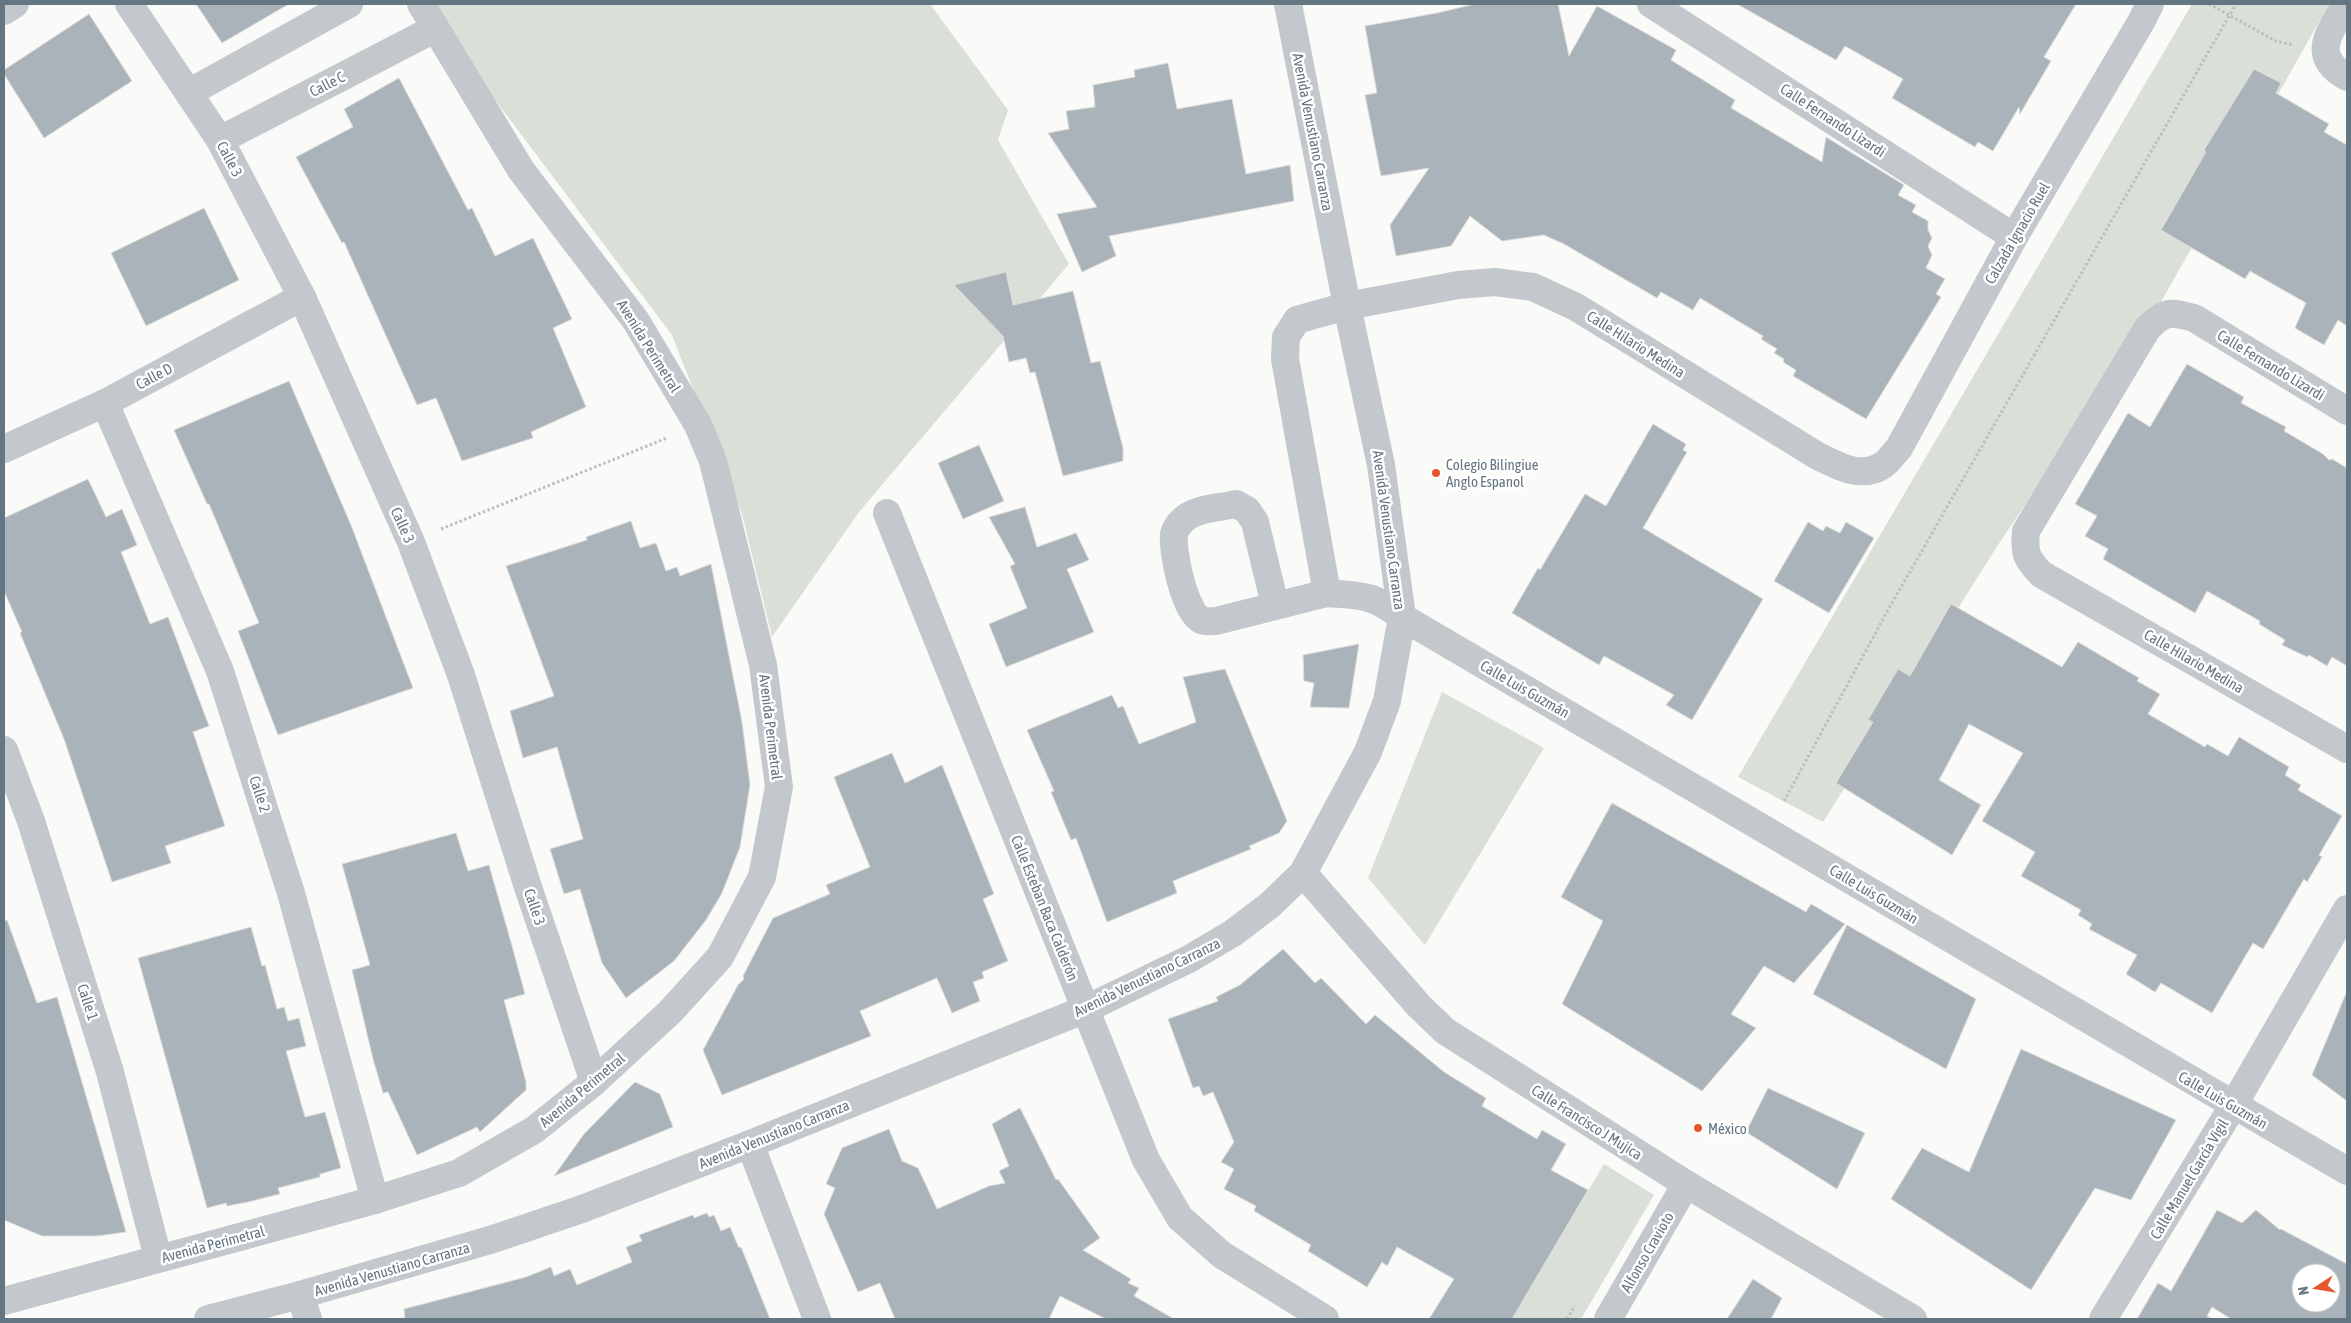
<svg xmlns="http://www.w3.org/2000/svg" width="2351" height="1323" font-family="'Asap Condensed',sans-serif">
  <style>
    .green { fill: #dadfd7 }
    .building { fill: #aab3b9; stroke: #dcdcda; fill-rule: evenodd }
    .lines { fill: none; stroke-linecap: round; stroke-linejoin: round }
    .path { stroke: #bbbfc2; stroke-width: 3; stroke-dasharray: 2.5 2.5; stroke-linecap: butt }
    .minor { stroke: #c3c8cc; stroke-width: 28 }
    .poi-dot { fill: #e4572e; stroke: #fff; stroke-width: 2 }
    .labels { text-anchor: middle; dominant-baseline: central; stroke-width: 5; stroke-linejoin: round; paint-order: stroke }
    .street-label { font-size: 15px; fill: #657683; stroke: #fff }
    .poi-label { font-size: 15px; fill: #657683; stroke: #fff; text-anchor: start }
  </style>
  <rect width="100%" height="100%" fill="#fafaf8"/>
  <g class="green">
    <polygon points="428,4 930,4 1008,110 998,140 1069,264 859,512 772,637 742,514 672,335 438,24"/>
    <polygon points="2192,4 2329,4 2161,302 1998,545 1823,822 1738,777"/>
    <polygon points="1442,692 1544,748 1425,945 1368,878"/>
    <polygon points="1604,1164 1654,1195 1581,1319 1512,1319"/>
  </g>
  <g class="building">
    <polygon points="196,4 289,4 222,43"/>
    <polygon points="1475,4 1558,4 1569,56 1597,6 1676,50 1671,60 1735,100 1731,108 1822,162 1826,137 1904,185 1898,195 1916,205 1912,212 1928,221 1928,230 1932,238 1928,246 1932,255 1926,268 1945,279 1936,294 1941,297 1866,419 1793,376 1796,370 1783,362 1784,359 1774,353 1777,349 1761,339 1763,336 1700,298 1693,310 1661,292 1657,298 1564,244 1544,235 1502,241 1470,216 1451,246 1396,256 1390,225 1429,168 1381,176 1365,95 1377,93 1365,26 1437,13"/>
    <polygon points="1737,4 2076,4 2044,57 2051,61 2020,114 2019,107 1993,151 1978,142 1975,147 1892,98 1903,79 1845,46 1836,60"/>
    <polygon points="89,14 132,81 44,138 4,74 4,70"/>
    <polygon points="1168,63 1177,109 1232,99 1246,174 1290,165 1294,201 1109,236 1116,256 1082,272 1057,214 1097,207 1048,133 1069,129 1066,111 1095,107 1093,85 1135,77 1134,70"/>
    <polygon points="2254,69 2281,83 2276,93 2329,124 2324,132 2347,145 2347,326 2338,320 2324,345 2295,328 2306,303 2250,271 2245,279 2161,230 2206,152 2204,150"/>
    <polygon points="399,78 468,210 472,208 495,256 533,238 572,319 553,328 586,407 531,432 533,438 462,461 436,398 417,405 344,242 342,243 296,157 353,127 344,109"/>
    <polygon points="204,208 239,280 146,326 111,253"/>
    <polygon points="1006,272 1013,305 1073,291 1091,363 1100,361 1123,448 1123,461 1063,476 1035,372 1030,373 1026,358 1009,362 1003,336 954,285"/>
    <polygon points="2187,364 2244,397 2241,403 2286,427 2284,431 2323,454 2329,460 2332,459 2347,468 2347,666 2332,657 2327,666 2309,655 2307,657 2282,645 2285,640 2259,624 2260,621 2207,591 2195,613 2103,559 2108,549 2085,536 2097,516 2075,504 2128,413 2150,427"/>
    <polygon points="289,381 351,525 413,688 278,735 238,631 259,623 209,504 207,504 174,430"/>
    <polygon points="1653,424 1686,444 1683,450 1687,452 1643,528 1763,599 1692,720 1666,705 1674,695 1604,656 1599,665 1512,613 1538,568 1540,570 1585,494 1606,506"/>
    <polygon points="979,445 1004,501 963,519 938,463"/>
    <polygon points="88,479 106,517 122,509 137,545 121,552 150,624 168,617 209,726 193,732 225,826 165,846 171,863 112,882 64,739 20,633 22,632 4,591 4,518"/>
    <polygon points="1025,507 1037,547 1076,533 1089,560 1067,569 1094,632 1006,667 989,624 1027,608 1010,566 1015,564 989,517"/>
    <polygon points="631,521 640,548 656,543 666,571 677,567 680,576 711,564 742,722 750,785 740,847 722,893 706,920 674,961 626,998 602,963 580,889 564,894 550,849 583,839 557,747 523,758 510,711 554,696 506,566 587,540 586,537"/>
    <polygon points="1808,522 1823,531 1826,526 1840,533 1846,522 1874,538 1829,613 1774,581"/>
    <polygon points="1951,604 2062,667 2078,642 2139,678 2137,681 2160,694 2148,714 2205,747 2207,744 2228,756 2239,737 2289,767 2285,775 2301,785 2298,790 2342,816 2319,855 2322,857 2307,882 2304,879 2263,949 2253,943 2212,1013 2161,983 2155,992 2126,974 2137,955 2089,929 2092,924 2078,915 2081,910 2021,876 2035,852 1982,821 2023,753 1969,724 1939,780 1981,805 1952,855 1836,783 1873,722 1868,720 1898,669 1910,676"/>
    <polygon points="1359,644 1349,708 1310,707 1314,683 1304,681 1303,655"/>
    <polygon points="1225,669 1287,821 1279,833 1249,846 1251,849 1173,881 1177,893 1107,922 1076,838 1071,840 1051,792 1054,791 1027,730 1112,695 1118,708 1123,706 1139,744 1196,722 1183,677"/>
    <polygon points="892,753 905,783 942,765 994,894 983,899 1008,961 982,972 984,978 973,982 980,1001 952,1013 937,978 860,1011 871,1036 722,1095 703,1050 738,985 744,979 743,976 773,918 830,894 826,885 870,867 834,777"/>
    <polygon points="1612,803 1806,912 1811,904 1845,924 1794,983 1764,966 1731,1014 1756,1028 1702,1091 1562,1004 1603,921 1561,897"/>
    <polygon points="456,833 468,871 489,865 512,946 525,994 504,1000 526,1082 526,1090 480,1132 477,1127 417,1155 388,1092 383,1093 373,1059 352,970 370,965 342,864"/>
    <polygon points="7,920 37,1003 57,997 126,1232 97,1236 42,1236 4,1220 4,921"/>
    <polygon points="1847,925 1976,999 1946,1069 1813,994"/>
    <polygon points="251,927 262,966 265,965 277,1009 284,1007 288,1021 299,1018 306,1046 286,1051 305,1117 325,1112 341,1168 320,1174 320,1177 278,1188 280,1194 248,1202 227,1206 226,1203 207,1208 138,958"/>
    <polygon points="1283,949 1315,983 1321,978 1366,1024 1375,1015 1444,1072 1486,1098 1482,1106 1537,1139 1542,1130 1566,1144 1551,1170 1588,1190 1512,1319 1429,1319 1454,1279 1397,1247 1387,1266 1382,1262 1367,1287 1308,1251 1311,1245 1254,1211 1256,1206 1224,1189 1234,1169 1221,1162 1234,1142 1213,1092 1203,1096 1199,1086 1193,1088 1168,1019 1218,1001 1216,997 1240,985"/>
    <polygon points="2347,991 2347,1101 2312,1075"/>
    <polygon points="2021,1049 2176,1120 2131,1200 2095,1188 2031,1290 1891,1199 1922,1148 1969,1172"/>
    <polygon points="635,1082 660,1094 673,1127 554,1176 584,1134"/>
    <polygon points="1768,1088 1865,1133 1837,1189 1746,1132"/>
    <polygon points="1020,1108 1056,1180 1058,1179 1100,1238 1083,1250 1131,1279 1128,1283 1139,1288 1134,1296 1174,1319 1106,1319 1060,1296 1049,1319 895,1319 880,1283 858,1292 824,1214 835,1188 826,1184 842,1148 889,1129 902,1161 918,1168 937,1209 989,1186 1005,1183 999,1171 1009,1166 992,1124"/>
    <path d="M 2217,1210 L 2242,1223 L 2256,1210 L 2280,1230 L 2281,1229 L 2347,1264 L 2347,1319 L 2231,1319 L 2212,1307 L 2207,1316 L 2212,1319 L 2137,1319 L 2158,1283 L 2171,1291 ZM 2301,1273 L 2331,1273 L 2331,1303 L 2301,1303 Z"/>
    <polygon points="707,1213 709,1217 714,1215 721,1231 730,1227 739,1248 741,1247 770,1319 405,1319 404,1309 526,1277 551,1267 554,1276 570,1269 577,1285 632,1262 626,1247 642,1241 639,1235 693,1215 694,1218"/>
    <polygon points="1753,1279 1782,1298 1771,1319 1727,1319"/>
  </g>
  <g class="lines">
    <g class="path">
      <polyline points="2209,4 2276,41 2293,45"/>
      <polyline points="441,529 667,438"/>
      <polyline points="1784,801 1893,601 2236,4"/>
      <polyline points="1567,1319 1575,1306"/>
    </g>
    <g class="minor">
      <polyline points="129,4 220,140 302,297 411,542 461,675 527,884 594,1082"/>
      <polyline points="1651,4 2014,237"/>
      <path d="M 2150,4 L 2141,22 L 2014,237 L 1899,448 C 1894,453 1889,461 1883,465 C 1861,480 1836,465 1816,455 L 1576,307 L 1533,287 L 1495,282 L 1458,285 L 1347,306 L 1314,315 L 1297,320 L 1286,337 L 1285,359 L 1327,593 C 1362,596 1373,594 1402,617 L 2347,1171"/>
      <path d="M 2346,4 C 2330,31 2309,56 2347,77"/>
      <polyline points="4,11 15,4"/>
      <polyline points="190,92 349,4"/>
      <polyline points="220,140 434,29"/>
      <polyline points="105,403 220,671 291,893 375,1200"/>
      <path d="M 2347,411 L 2194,318 C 2170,312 2165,310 2147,329 L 2026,531 C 2024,553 2026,558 2041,574 L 2347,749"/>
      <polyline points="4,449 105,403 302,297"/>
      <polyline points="887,513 1146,1160 1180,1218 1222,1255 1325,1319"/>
      <path d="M 1275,605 L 1255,522 L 1247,510 L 1236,504 C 1220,508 1194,508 1182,521 C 1179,524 1175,530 1174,534 C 1172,551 1184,611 1201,620 C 1205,622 1212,621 1216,621 L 1327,593"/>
      <polyline points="4,750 31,821 110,1072 158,1258"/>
      <polyline points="1303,873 1419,1006 1445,1031 1686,1184 1913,1319"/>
      <polyline points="750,1144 817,1319"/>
      <polyline points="300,1295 308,1319"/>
      <polyline points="4,1301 375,1200 459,1173 534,1130 594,1082 670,1012 720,957 762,877 779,787 763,665 713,461 698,425 636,321 521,170 421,4"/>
      <polyline points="208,1319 300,1295 490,1240 582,1209 750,1144 1086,1009 1189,959 1233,933 1270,905 1303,873 1368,752 1387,701 1402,617 1381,465 1347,306 1288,4"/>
      <polyline points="1608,1319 1686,1184"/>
      <polyline points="2103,1319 2233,1106 2347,909"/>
    </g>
  </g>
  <g class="poi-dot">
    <circle cx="1436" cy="473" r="5"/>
    <circle cx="1698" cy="1128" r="5"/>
  </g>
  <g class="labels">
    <g class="street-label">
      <text transform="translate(327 84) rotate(-27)">Calle C</text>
      <text transform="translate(1833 120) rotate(33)">Calle Fernando Lizardi</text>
      <text transform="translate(1313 132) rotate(79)">Avenida Venustiano Carranza</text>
      <text transform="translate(230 159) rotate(62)">Calle 3</text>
      <text transform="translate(2017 233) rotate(-60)">Calzada Ignacio Ruel</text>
      <text transform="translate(1636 344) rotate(32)">Calle Hilario Medina</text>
      <text transform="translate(649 346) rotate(58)">Avenida Perimetral</text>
      <text transform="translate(2271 365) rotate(31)">Calle Fernando Lizardi</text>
      <text transform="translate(154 376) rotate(-28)">Calle D</text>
      <text transform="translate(403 525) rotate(66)">Calle 3</text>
      <text transform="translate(1389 530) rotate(82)">Avenida Venustiano Carranza</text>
      <text transform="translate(2194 661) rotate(30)">Calle Hilario Medina</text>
      <text transform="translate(1525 689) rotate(30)">Calle Luis Guzmán</text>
      <text transform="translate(771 727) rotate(83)">Avenida Perimetral</text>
      <text transform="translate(260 794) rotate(72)">Calle 2</text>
      <text transform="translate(1874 894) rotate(31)">Calle Luis Guzmán</text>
      <text transform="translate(535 907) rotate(71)">Calle 3</text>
      <text transform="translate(1045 908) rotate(68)">Calle Esteban Baca Calderón</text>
      <text transform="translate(1147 977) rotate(-26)">Avenida Venustiano Carranza</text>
      <text transform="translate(88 1002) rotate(72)">Calle 1</text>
      <text transform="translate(582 1090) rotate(-40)">Avenida Perimetral</text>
      <text transform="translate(2223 1100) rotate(30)">Calle Luis Guzmán</text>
      <text transform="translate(1587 1122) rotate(32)">Calle Francisco J Mujica</text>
      <text transform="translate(774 1134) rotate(-22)">Avenida Venustiano Carranza</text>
      <text transform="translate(2189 1179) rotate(-59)">Calle Manuel García Vigil</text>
      <text transform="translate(213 1244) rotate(-15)">Avenida Perimetral</text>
      <text transform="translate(1647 1252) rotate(-60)">Alfonso Cravioto</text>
      <text transform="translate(392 1269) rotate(-16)">Avenida Venustiano Carranza</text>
    </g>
    <g class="poi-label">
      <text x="1446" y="464">Colegio Bilingiue<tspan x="1446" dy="17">Anglo Espanol</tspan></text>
      <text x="1708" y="1128">México</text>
    </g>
  </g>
  <rect width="2351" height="1323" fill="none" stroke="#657683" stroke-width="10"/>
  <g transform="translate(2316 1288) rotate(258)"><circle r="24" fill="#ffffff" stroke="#c1c8cd"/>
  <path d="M0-4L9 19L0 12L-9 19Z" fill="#e4572e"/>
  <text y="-8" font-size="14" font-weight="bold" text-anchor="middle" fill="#657683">N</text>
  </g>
</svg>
